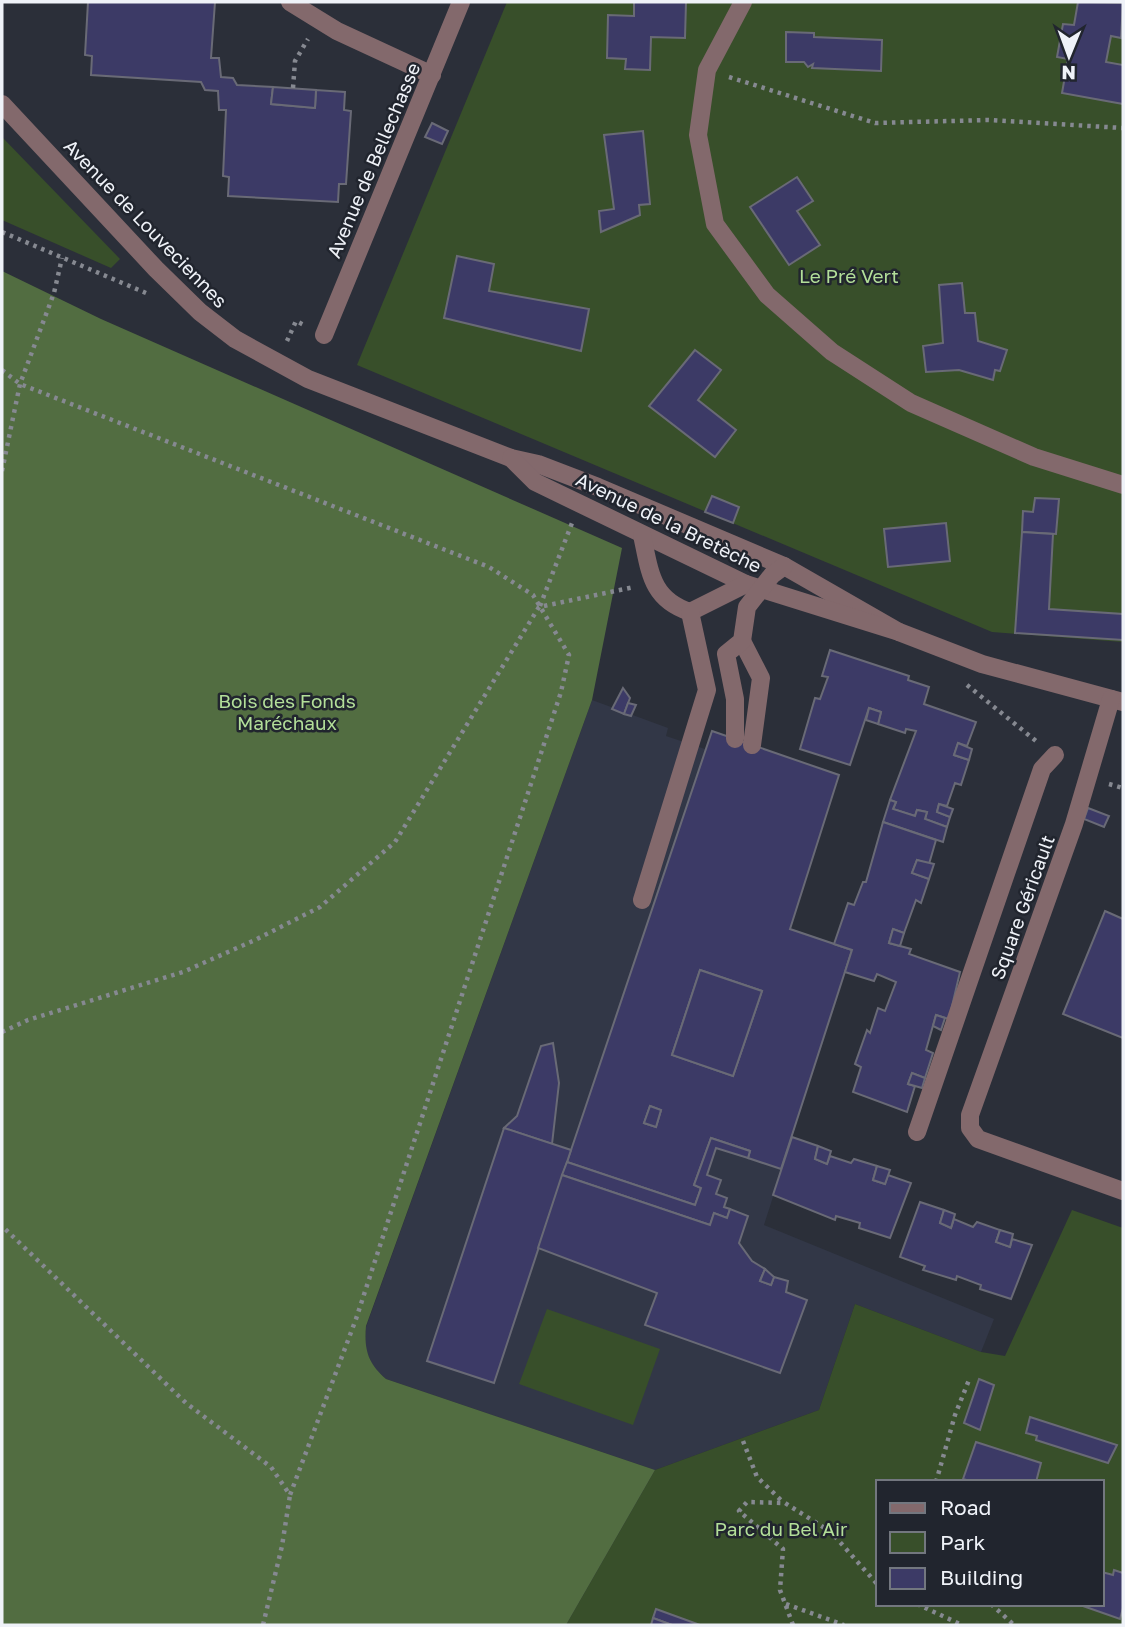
<svg xmlns="http://www.w3.org/2000/svg" width="1125" height="1627" font-family="'Golos Text',sans-serif">
  <style>
    .built { fill: #323747 }
    .green { fill: #384f2a; fill-rule: evenodd }
    .forest { fill: #526d41 }
    .building { fill: #3c3a66; stroke: #696a76; stroke-width: 2; fill-rule: evenodd }
    .lines { fill: none; stroke-linecap: round; stroke-linejoin: round }
    .path { stroke: #868991; stroke-width: 4.5; stroke-dasharray: 3.5 5; stroke-linecap: butt }
    .minor { stroke: #83696c; stroke-width: 18 }
    .labels { text-anchor: middle; dominant-baseline: central; stroke-width: 5; stroke-linejoin: round; paint-order: stroke }
    .street-label { font-size: 19px; fill: #eff2f8; stroke: #21252e }
    .park-label { font-size: 19px; fill: #b3df99; stroke: #21252e }
  </style>
  <rect width="100%" height="100%" fill="#2b2f39"/>
  <polygon class="built" points="592,700 668,728 666,736 705,749 712,731 839,775 790,928 852,950 764,1225 994,1319 981,1352 855,1304 819,1410 655,1470 386,1379 373,1367 365,1347 366,1327"/>
  <g class="green">
    <polygon points="507,2 1123,2 1123,642 992,632 357,365"/>
    <polygon points="2,137 120,259 111,268 2,220"/>
    <path d="M 1072,1210 L 1123,1228 L 1123,1625 L 566,1625 L 655,1470 L 819,1410 L 855,1304 L 981,1352 L 1005,1356 ZM 878,1482 L 1102,1482 L 1102,1604 L 878,1604 Z"/>
    <polygon points="547,1309 660,1349 633,1425 519,1384"/>
  </g>
  <path class="forest" d="M 2,271 L 101,319 L 622,548 L 592,700 L 366,1326 C 364,1350 368,1363 386,1379 L 655,1470 L 566,1625 L 2,1625 Z"/>
  <g class="building">
    <polygon points="88,2 215,2 211,58 219,58 221,77 233,78 237,85 273,87 271,104 315,108 316,90 345,92 344,110 351,111 346,184 339,184 338,202 228,196 229,177 223,176 226,110 219,110 218,91 205,90 201,82 91,75 92,56 85,55"/>
    <polygon points="634,2 686,2 685,38 651,37 650,70 625,69 626,59 607,58 608,15 634,16"/>
    <polygon points="1078,2 1123,3 1121,38 1111,36 1106,62 1123,65 1123,104 1062,93 1068,59 1057,57 1063,24 1074,25"/>
    <polygon points="786,32 814,33 814,37 882,40 881,71 812,68 813,64 808,67 804,62 786,62"/>
    <polygon points="273,87 316,90 315,108 271,104"/>
    <polygon points="432,123 448,131 442,144 425,137"/>
    <polygon points="643,131 650,204 639,205 640,215 601,232 599,211 614,209 604,135"/>
    <polygon points="797,177 813,201 797,211 820,245 789,265 750,207"/>
    <polygon points="457,256 494,264 489,291 589,309 581,351 444,318"/>
    <polygon points="962,283 965,313 975,313 978,341 1007,350 1000,371 995,370 993,380 959,370 926,372 923,346 943,343 939,285"/>
    <polygon points="695,350 721,370 698,400 736,430 715,457 649,406"/>
    <polygon points="712,496 739,507 733,523 705,512"/>
    <polygon points="1035,498 1059,499 1056,534 1022,532 1023,511 1033,512"/>
    <polygon points="946,523 950,561 888,567 884,529"/>
    <polygon points="1022,532 1053,534 1049,609 1123,614 1123,640 1015,633"/>
    <polygon points="830,650 909,676 908,680 929,687 924,704 976,722 967,746 958,743 954,755 969,760 961,785 955,783 947,806 939,804 937,812 950,817 947,827 925,819 927,812 917,810 915,816 893,809 896,802 890,800 916,731 906,729 905,733 878,724 881,712 869,708 850,765 800,749 815,698 820,699 828,677 822,676"/>
    <polygon points="623,688 630,698 624,714 612,709"/>
    <polygon points="628,703 636,705 631,716 624,714"/>
    <polygon points="869,708 881,712 878,724 866,720"/>
    <path d="M 712,731 L 839,775 L 790,929 L 852,950 L 781,1169 L 748,1158 L 750,1151 L 711,1138 L 694,1185 L 701,1188 L 695,1205 L 567,1162 ZM 700,970 L 762,991 L 733,1076 L 672,1055 ZM 650,1106 L 661,1110 L 656,1127 L 644,1123 Z"/>
    <polygon points="958,743 972,749 969,760 954,755"/>
    <polygon points="890,800 896,802 893,809 915,816 917,810 927,812 925,819 947,827 943,842 883,822"/>
    <polygon points="939,804 953,809 950,817 937,812"/>
    <polygon points="1088,808 1109,816 1104,827 1084,819"/>
    <polygon points="883,822 936,840 929,864 917,860 912,873 929,879 921,903 916,900 904,933 893,929 889,943 911,949 909,954 960,972 949,1019 936,1015 926,1050 933,1053 925,1078 912,1073 908,1084 915,1086 907,1112 853,1092 861,1067 855,1064 867,1030 870,1033 878,1008 885,1011 896,982 877,974 874,981 845,972 852,950 834,944 848,903 854,905 863,882 866,882"/>
    <polygon points="917,860 934,864 929,879 912,873"/>
    <polygon points="1105,911 1123,919 1123,1038 1063,1014"/>
    <polygon points="893,929 904,933 900,946 889,943"/>
    <polygon points="700,970 762,991 733,1076 672,1055"/>
    <polygon points="936,1015 945,1018 941,1030 933,1026"/>
    <polygon points="553,1043 559,1083 552,1144 504,1128 517,1116 541,1046"/>
    <polygon points="912,1073 925,1078 922,1088 908,1084"/>
    <polygon points="650,1106 661,1110 656,1127 644,1123"/>
    <polygon points="504,1128 571,1150 494,1383 427,1361"/>
    <polygon points="792,1137 818,1146 815,1159 827,1164 830,1156 851,1163 854,1159 877,1166 873,1180 885,1184 888,1175 911,1183 890,1238 859,1228 860,1223 836,1216 835,1220 773,1195"/>
    <polygon points="711,1138 750,1151 748,1158 716,1148 707,1175 721,1180 716,1194 727,1198 724,1207 730,1209 727,1218 714,1213 710,1225 562,1175 567,1162 695,1205 701,1188 694,1185"/>
    <polygon points="818,1146 831,1151 827,1164 815,1159"/>
    <polygon points="877,1166 890,1170 885,1184 873,1180"/>
    <polygon points="562,1175 710,1225 714,1213 727,1218 730,1209 748,1216 739,1243 752,1261 765,1269 760,1281 771,1285 774,1277 788,1281 786,1292 807,1300 780,1373 645,1325 657,1293 538,1248"/>
    <polygon points="920,1202 944,1210 940,1223 951,1228 954,1219 973,1227 977,1222 1000,1230 996,1242 1010,1247 1012,1239 1032,1245 1011,1299 980,1289 981,1285 957,1276 956,1280 923,1270 925,1266 900,1257"/>
    <polygon points="944,1210 955,1214 951,1228 940,1223"/>
    <polygon points="1000,1230 1013,1234 1010,1247 996,1242"/>
    <polygon points="765,1269 774,1277 771,1285 760,1281"/>
    <polygon points="979,1379 994,1385 980,1430 964,1423"/>
    <polygon points="1030,1417 1117,1445 1108,1463 1036,1440 1037,1436 1026,1433"/>
    <polygon points="976,1442 1041,1463 1036,1482 973,1482 963,1479"/>
    <polygon points="1114,1570 1123,1573 1123,1608 1120,1619 1083,1606 1102,1604 1102,1572 1113,1575"/>
    <polygon points="656,1609 700,1625 672,1625 653,1618"/>
    <polygon points="653,1618 672,1625 651,1625"/>
  </g>
  <g class="lines">
    <g class="path">
      <polyline points="729,77 875,123 988,120 1123,128"/>
      <polyline points="293,88 295,61 308,39"/>
      <polyline points="2,232 146,293"/>
      <polyline points="287,341 296,321 306,326"/>
      <polyline points="2,370 20,384 489,567 533,595 569,655 561,692 356,1319 290,1495 271,1467 186,1403 2,1226"/>
      <polyline points="2,471 20,384 54,293 62,258"/>
      <polyline points="540,606 572,523"/>
      <polyline points="967,685 1036,741"/>
      <polyline points="1109,784 1123,788"/>
      <polyline points="2,1032 28,1020 183,972 255,940 320,907 395,842 539,607 634,587"/>
      <polyline points="743,1441 757,1477 783,1502"/>
      <polyline points="936,1482 955,1415 969,1380"/>
      <polyline points="786,1604 844,1625"/>
      <polyline points="917,1604 962,1625"/>
      <polyline points="991,1604 1014,1625"/>
      <polyline points="263,1625 282,1546 290,1495"/>
      <polyline points="793,1625 780,1590 783,1549 739,1511 747,1502 785,1503 831,1532 878,1585"/>
    </g>
    <g class="minor">
      <polyline points="290,2 337,31 432,75"/>
      <polyline points="743,2 707,70 698,135 715,224 767,295 832,352 911,403 1034,457 1123,485"/>
      <polyline points="2,104 156,269 200,312 235,339 308,379 511,458 538,464 598,487 784,566 899,632"/>
      <polyline points="324,335 461,2"/>
      <polyline points="511,458 535,482 746,584 899,632 982,664 1123,702"/>
      <path d="M 642,535 C 650,572 651,599 690,612 L 746,584"/>
      <polyline points="742,641 761,678 752,745"/>
      <polyline points="1111,699 1074,824 970,1115 970,1128 978,1139 1123,1191"/>
      <polyline points="735,739 735,699 726,654 742,641 747,607 772,575 784,566"/>
      <polyline points="642,900 707,690 690,612"/>
      <polyline points="917,1132 1042,769 1055,755"/>
    </g>
  </g>
  <g class="labels">
    <g class="street-label">
      <text transform="translate(373 160) rotate(-67)">Avenue de Bellechasse</text>
      <text transform="translate(146 223) rotate(46)">Avenue de Louveciennes</text>
      <text transform="translate(669 522) rotate(26)">Avenue de la Bretèche</text>
      <text transform="translate(1022 907) rotate(-70)">Square Géricault</text>
    </g>
    <g class="park-label">
      <text x="849" y="275">Le Pré Vert</text>
      <text x="287" y="700">Bois des Fonds<tspan x="287" dy="22">Maréchaux</tspan></text>
      <text x="781" y="1528">Parc du Bel Air</text>
    </g>
  </g>
  <rect width="1125" height="1627" fill="none" stroke="#eff2f8" stroke-width="7"/>
  <rect x="876" y="1480" width="228" height="126" fill="#21252e" stroke="#73777f" stroke-width="2"/>
  <rect x="890" y="1503" width="35" height="10" fill="#83696c" stroke="#73777f" stroke-width="2"/>
  <text x="940" y="1515" font-size="21" fill="#eff2f8">Road</text>
  <rect x="890" y="1532" width="35" height="21" fill="#384f2a" stroke="#73777f" stroke-width="2"/>
  <text x="940" y="1550" font-size="21" fill="#eff2f8">Park</text>
  <rect x="890" y="1568" width="35" height="21" fill="#3c3a66" stroke="#73777f" stroke-width="2"/>
  <text x="940" y="1585" font-size="21" fill="#eff2f8">Building</text>
  <g transform="translate(1069 56) rotate(181)" stroke="#21252e" stroke-width="5" paint-order="stroke">
  <path d="M0-5L12 26L0 18L-12 26Z" fill="#eff2f8"/>
  <text y="-10" font-size="19" font-weight="bold" text-anchor="middle" fill="#eff2f8">N</text>
  </g>
</svg>
